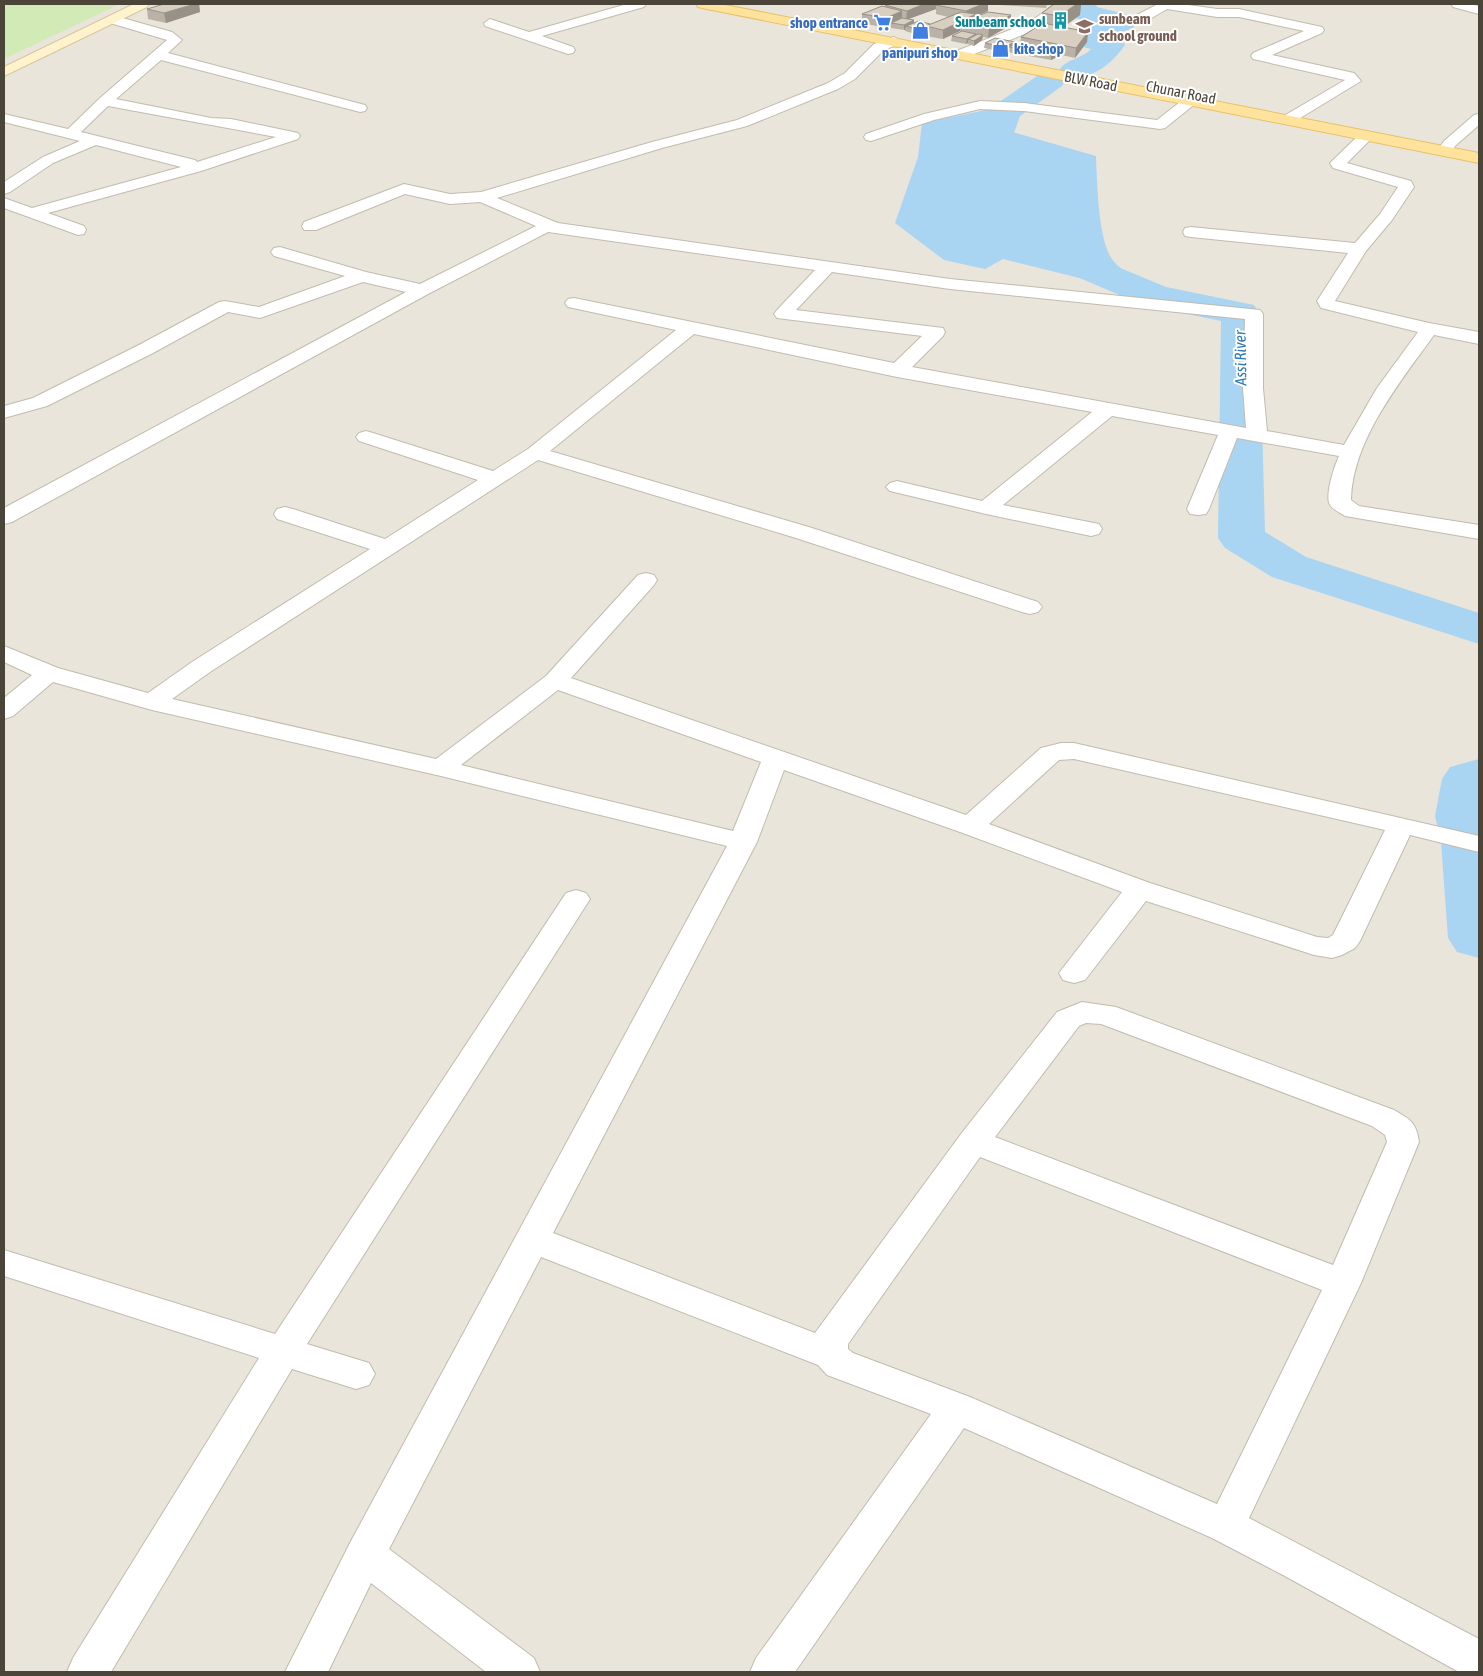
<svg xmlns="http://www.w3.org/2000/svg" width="1483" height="1676" font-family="'Asap Condensed',sans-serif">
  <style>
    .residential { fill: #eae5da }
    .education { fill: #efe8d6 }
    .green { fill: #d2eab5 }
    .water { fill: #a9d4f2 }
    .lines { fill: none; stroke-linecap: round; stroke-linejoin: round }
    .river { fill: #a9d4f2; fill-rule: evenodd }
    .street-casing { stroke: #c2bbae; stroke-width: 2 }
    .secondary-casing { stroke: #d6c79b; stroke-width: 2 }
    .primary-casing { stroke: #e6c16a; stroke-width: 2 }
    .street { fill: #fff; fill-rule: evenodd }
    .secondary { fill: #fff3cd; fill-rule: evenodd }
    .primary { fill: #ffe39c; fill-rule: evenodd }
    .wall { fill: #bab2a6; fill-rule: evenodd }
    .shaded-wall { fill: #979187 }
    .building { fill: #d8cfc1; stroke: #979187 }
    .labels { text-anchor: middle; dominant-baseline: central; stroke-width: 4; stroke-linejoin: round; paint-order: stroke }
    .far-education-label { font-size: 15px; font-weight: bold; fill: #785e54; stroke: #fff; text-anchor: start }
    .far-culture-label { font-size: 15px; font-weight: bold; fill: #0d838f; stroke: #fff; text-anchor: end }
    .far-shop-label { font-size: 15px; font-weight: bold; fill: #366cbe; stroke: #fff; text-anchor: end }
    .far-street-label { font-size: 15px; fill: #4b4439; stroke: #fff }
    .far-water-label { font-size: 16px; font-style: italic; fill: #2e7ab2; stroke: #fff }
  </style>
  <rect width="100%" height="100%" fill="#f6f3ec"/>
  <rect class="residential" x="4" y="4" width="1475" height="1668"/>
  <g class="education">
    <polygon points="1082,17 1113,24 1080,35 1063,31"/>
    <polygon points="1125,23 1142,27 1114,41 1095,37"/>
  </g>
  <polygon class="green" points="4,4 120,4 4,59"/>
  <path class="water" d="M 991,109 L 1009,131 L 1096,156 C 1097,180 1098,240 1112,259 C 1119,269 1145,288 1156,297 L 1003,259 L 985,269 L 944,260 L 895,223 L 918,157 L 922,123 Z"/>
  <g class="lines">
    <g class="river">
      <path d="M 1070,4 L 1096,4 L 1097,7 L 1133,16 L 1137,22 L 1133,28 L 1111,36 L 1121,39 L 1125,45 C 1111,65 1090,82 1065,75 L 1060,69 C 1068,58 1082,59 1091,49 L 1071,44 L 1067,38 L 1071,32 L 1095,23 L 1075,18 L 1071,12 Z"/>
      <path d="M 1051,71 L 1062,74 L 1066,80 L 1062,86 L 1020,116 L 1008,150 L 1017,202 L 1012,209 L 1000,212 L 988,209 C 982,201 974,159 976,149 C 979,135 987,117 995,105 L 1040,74 Z"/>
      <polygon points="1081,254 1094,257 1166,287 1254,305 1259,313 1265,532 1306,557 1479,613 1479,644 1272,577 1225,548 1218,538 1221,321 1143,305 1068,273 1063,265 1068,257"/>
      <polygon points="1479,759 1479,958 1457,952 1448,938 1441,842 1435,816 1442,779 1450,767"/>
    </g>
    <defs>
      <g id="street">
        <polygon points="627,4 646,4 644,7 542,36 573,47 575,50 573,53 568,54 485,26 484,23 490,19 529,32"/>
        <polygon points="1055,4 1069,4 1040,28 964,58 954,58 952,55 954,52 1030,22"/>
        <polygon points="1158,4 1181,4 1217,9 1239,9 1322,27 1324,30 1322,33 1272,55 1354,73 1361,81 1292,123 1282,123 1280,120 1282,117 1345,80 1253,59 1251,56 1253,53 1304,31 1239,17 1217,17 1167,9 1143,23 1133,23 1132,20 1133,17"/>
        <polygon points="1451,4 1470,4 1479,6 1479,14 1453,7"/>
        <path d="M 112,15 L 172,32 L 182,40 L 168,53 L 365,105 L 367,108 L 365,111 L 360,112 L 161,60 L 116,99 L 211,118 L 231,119 L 298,133 L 300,136 L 298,139 L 201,171 L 48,213 L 84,226 L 86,230 L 84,234 L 78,235 L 4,208 L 4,198 L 32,208 L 181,167 L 96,145 L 53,163 L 10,192 L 4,194 L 4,182 L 43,157 L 80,141 L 4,122 L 4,114 L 68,129 L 100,98 L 167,40 L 107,22 L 106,19 ZM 108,106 L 276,137 L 197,162 L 195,160 L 81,132 Z"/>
        <path d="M 894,37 L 901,41 L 899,44 L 884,50 L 855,79 L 838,89 L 747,126 L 662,148 L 497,198 L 558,223 L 950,279 L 1260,310 L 1263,314 L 1263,388 L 1267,431 L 1344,445 L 1377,388 L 1418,332 L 1321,308 L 1317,301 L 1348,253 L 1191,237 L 1185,236 L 1183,232 L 1185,228 L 1191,227 L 1355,243 L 1380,214 L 1398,187 L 1333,168 L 1330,163 L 1361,133 L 1371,133 L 1373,136 L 1371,139 L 1347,163 L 1411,181 L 1414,187 L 1392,220 L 1366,251 L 1335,301 L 1429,323 L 1479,332 L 1479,344 L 1434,335 C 1400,382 1352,441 1351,500 L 1359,506 L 1479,525 L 1479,539 L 1345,516 C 1341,513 1331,509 1329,503 C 1326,492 1334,467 1339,456 L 1237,438 L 1209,509 L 1206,514 L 1198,515 L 1190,514 L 1187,509 L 1218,435 L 1112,416 L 1003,505 L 1099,524 L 1102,529 L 1099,534 L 1091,536 L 986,514 L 890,491 L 886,487 L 890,483 L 897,481 L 982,501 L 1092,412 L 897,377 L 694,334 L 550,451 L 812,528 L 1038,602 L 1042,607 L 1038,612 L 1030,614 L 1022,612 L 796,538 L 538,460 L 210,672 L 172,699 L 436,759 L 546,676 L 638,575 L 646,573 L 654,575 L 657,580 L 654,585 L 571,678 L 966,815 L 1041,748 L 1061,743 L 1074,743 L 1479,836 L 1479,852 L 1410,835 L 1360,941 L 1355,948 L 1342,955 L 1332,958 L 1314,955 L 1146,901 L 1085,980 L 1074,983 L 1063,980 L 1059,973 L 1122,892 L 960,832 L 784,770 L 757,842 L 553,1233 L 815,1333 L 961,1134 L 1057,1012 L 1082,1002 L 1116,1007 L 1394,1110 C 1411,1120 1416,1122 1419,1142 L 1361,1283 L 1249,1518 L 1479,1639 L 1479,1672 L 1459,1672 L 1283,1575 L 1212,1538 L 964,1428 L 795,1672 L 750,1672 L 756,1658 L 931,1414 L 827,1375 L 818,1365 L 541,1257 L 389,1549 L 534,1658 L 540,1672 L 486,1672 L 371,1583 L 328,1672 L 285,1672 L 351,1541 L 727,846 L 441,776 L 152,710 L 53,682 L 13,716 L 4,719 L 4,698 L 32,675 L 4,662 L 4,646 L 58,668 L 148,693 L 192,662 L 370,549 L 277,519 L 274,514 L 277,509 L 285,507 L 293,509 L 385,539 L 478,480 L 359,441 L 356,437 L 359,433 L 366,431 L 373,433 L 493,471 L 528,449 L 676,330 L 568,307 L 565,303 L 568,299 L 574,298 L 894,363 L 922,336 L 777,318 L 774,314 L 777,310 L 815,270 L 548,232 L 428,294 L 12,522 L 4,524 L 4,508 L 406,292 L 363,282 L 260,318 L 228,312 L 153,353 L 47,406 L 4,418 L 4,406 L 33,398 L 139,345 L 219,302 L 225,301 L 259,307 L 345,276 L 274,256 L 271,252 L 274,248 L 280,247 L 366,272 L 420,284 L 536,226 L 480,202 L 450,204 L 405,194 L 316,230 L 304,230 L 302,226 L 304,222 L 404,184 L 450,194 L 481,192 L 652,142 L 737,120 L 828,83 L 845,73 L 874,44 ZM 832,272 L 950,289 L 1245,319 L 1243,388 L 1246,428 L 912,367 L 943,336 L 945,332 L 943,328 L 796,310 ZM 558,690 L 761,762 L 733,831 L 461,765 ZM 1074,759 L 1385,830 L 1333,935 L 1328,938 L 1317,937 L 1150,883 L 989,824 L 1059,760 ZM 1086,1023 L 1101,1024 L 1372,1126 L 1385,1135 L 1387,1142 L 1333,1265 L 995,1137 L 1079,1026 ZM 980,1157 L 1322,1290 L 1217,1504 L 970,1397 L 853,1353 L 848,1349 L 848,1344 Z"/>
        <polygon points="1190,97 1195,98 1197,101 1195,104 1165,128 1160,129 1024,111 980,109 934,120 871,141 866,140 864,137 866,134 924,114 980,101 1024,103 1157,120 1185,98"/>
        <polygon points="1479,114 1479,125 1455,146 1450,154 1440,154 1437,151 1444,141 1474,115"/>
        <polygon points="576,890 586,893 590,899 307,1344 369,1363 375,1374 369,1385 356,1389 292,1369 111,1672 67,1672 73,1658 259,1358 4,1276 4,1250 275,1334 566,893"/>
      </g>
      <polygon id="secondary" points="134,4 149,4 147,7 4,76 4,67"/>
      <polygon id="primary" points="696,4 720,4 1479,153 1479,163 702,8 698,7"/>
    </defs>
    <use href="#street" class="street-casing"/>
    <use href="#secondary" class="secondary-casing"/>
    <use href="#primary" class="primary-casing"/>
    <use href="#street" class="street"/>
    <use href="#secondary" class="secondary"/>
    <use href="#primary" class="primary"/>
  </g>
  <g class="wall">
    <polygon points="164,4 199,4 200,12 166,23 148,19 147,9"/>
    <path d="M 988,4 L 988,11 L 976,17 L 1011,25 L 988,38 L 983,37 L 982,40 L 974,46 L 968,44 L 968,43 L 966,44 L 951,41 L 952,36 L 960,32 L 960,31 L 943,39 L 925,36 L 925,34 L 922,36 L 905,31 L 905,30 L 904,30 L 891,28 L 891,25 L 886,28 L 862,23 L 862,14 L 885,6 L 885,5 ZM 936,9 L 936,14 L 948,17 L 930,24 L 914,23 L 908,19 Z"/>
    <polygon points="1001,4 1047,4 1046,8 1001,5"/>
    <polygon points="1054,4 1081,4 1080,15 1063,27 1088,32 1087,42 1075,58 1057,54 1057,57 1051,60 1029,56 1029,54 1026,56 1008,52 1009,50 1004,52 984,48 985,43 1020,44 1021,37 1041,24 1042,13"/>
  </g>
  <g class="shaded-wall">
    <polygon points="195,4 199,4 200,12 166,23 164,13"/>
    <polygon points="924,4 939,4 936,5 936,9 906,20 907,11"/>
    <polygon points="983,4 988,4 988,11 976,16 975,24 960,23 960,31 943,39 943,30 965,19 966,11"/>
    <polygon points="1077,4 1081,4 1080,15 1058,31 1059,16"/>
    <polygon points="902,11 902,21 891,23 891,25 886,28 886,18"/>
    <polygon points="1011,15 1011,25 988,38 989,28"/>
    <polygon points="914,20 914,25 906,26 905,30 904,30 904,25"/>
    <polygon points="926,29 925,34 922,36 922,31"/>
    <polygon points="1088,32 1087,42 1075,58 1076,48"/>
    <polygon points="976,34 976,39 968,39 968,43 966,44 967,39"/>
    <polygon points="983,35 982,40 974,46 974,41"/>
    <polygon points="1015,42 1015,47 1009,47 1009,50 1004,52 1004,47"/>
    <polygon points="1033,47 1033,52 1030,51 1029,54 1026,56 1027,50"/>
    <polygon points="1057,52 1057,57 1051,60 1051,55"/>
  </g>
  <g class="building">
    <polygon points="164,4 195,4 164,13 147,9"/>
    <polygon points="887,4 924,4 907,11 885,5"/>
    <polygon points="939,4 983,4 966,11 936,5"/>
    <polygon points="1054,4 1077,4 1059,16 1042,13"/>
    <polygon points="882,6 902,11 886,18 862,14"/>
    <polygon points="961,12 976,14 943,30 926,26"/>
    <polygon points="988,12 1011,15 989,28 960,23"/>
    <polygon points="902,18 914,20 904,25 891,23"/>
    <polygon points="919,21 930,24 926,26 926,29 922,31 906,26"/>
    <polygon points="1043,23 1088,32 1076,48 1021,37"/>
    <polygon points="962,31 976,34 967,39 952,36"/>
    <polygon points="978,34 983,35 974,41 968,39"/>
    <polygon points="995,38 1015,42 1004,47 985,43"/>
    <polygon points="1016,44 1033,47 1027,50 1009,47"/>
    <polygon points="1036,48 1057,52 1051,55 1030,51"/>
  </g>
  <defs>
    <symbol id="building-bare" viewBox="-9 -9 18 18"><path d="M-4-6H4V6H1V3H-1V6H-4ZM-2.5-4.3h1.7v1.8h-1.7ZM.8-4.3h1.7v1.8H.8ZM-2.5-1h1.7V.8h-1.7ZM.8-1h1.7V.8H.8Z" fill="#0f9aa8" stroke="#fff" stroke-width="2.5" paint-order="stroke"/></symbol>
    <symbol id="supermarket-bare" viewBox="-9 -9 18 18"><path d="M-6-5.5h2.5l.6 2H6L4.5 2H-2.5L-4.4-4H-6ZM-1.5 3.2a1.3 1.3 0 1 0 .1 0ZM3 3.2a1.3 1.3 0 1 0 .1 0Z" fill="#3f7fe0" stroke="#fff" stroke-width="2.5" paint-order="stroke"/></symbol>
    <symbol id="school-bare" viewBox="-9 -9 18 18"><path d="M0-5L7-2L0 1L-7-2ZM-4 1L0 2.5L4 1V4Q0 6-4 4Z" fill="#8d6e63" stroke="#fff" stroke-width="2.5" paint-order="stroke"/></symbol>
    <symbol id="shop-bare" viewBox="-9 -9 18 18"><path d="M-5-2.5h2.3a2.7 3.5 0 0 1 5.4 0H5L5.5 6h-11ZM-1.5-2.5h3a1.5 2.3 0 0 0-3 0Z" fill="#3f7fe0" stroke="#fff" stroke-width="2.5" paint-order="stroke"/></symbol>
  </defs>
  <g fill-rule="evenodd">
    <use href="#building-bare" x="1048" y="8" width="25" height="25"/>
    <use href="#supermarket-bare" x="870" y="10" width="25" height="25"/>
    <use href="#school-bare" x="1072" y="14" width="25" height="25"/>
    <use href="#shop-bare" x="908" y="18" width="25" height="25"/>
    <use href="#shop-bare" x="988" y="36" width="25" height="25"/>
  </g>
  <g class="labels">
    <g class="far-education-label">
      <text x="1099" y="18">sunbeam<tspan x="1099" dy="17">school ground</tspan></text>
    </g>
    <g class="far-culture-label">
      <text x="1046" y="21">Sunbeam school</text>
    </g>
    <g class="far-shop-label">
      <text x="868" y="22">shop entrance</text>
      <text x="1014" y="48" text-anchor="start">kite shop</text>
      <text x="920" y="52" text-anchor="middle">panipuri shop</text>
    </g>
    <g class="far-street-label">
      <text transform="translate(1091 81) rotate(11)">BLW Road</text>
      <text transform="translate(1181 92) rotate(11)">Chunar Road</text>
    </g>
    <g class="far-water-label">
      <text transform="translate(1240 358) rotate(-91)">Assi River</text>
    </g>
  </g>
  <rect width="1483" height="1676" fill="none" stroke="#4b4439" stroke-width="10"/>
</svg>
